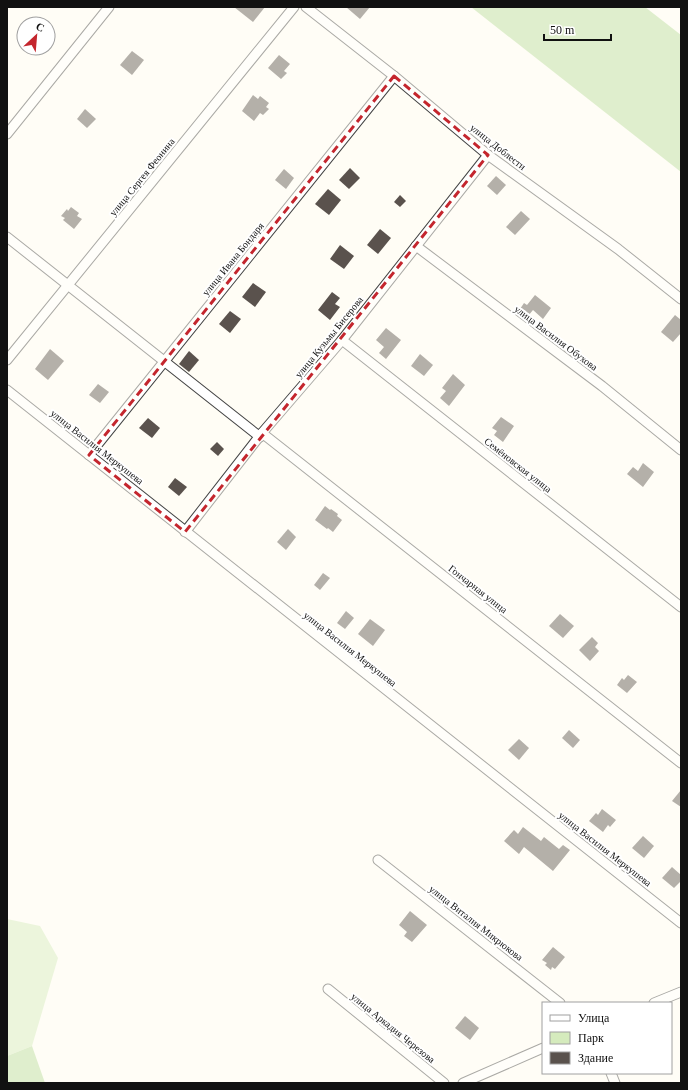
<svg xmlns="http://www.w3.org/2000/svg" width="688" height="1090" font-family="Georgia,serif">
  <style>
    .green { fill: #d5ebbd }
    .forest { fill: #b9dc9c }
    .building { fill: #5a524d }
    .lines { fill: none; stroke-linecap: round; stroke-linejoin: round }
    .minor-casing { stroke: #444; stroke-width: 11 }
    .minor { stroke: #fff; stroke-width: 9 }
    .marked { fill: none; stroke: #c4262e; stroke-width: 3; stroke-dasharray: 8 5; stroke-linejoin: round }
    .labels { text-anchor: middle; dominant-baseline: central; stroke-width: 4; stroke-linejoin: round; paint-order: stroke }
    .street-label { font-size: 10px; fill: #111; stroke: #fff }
  </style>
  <rect width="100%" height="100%" fill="#fffdf5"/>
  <polygon class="green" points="7,919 40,926 58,958 32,1046 7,1056"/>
  <g class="forest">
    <polygon points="471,7 645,7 681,35 681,172"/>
    <polygon points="32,1046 45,1083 7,1083 7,1056"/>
  </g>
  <g class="building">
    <polygon points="234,7 265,7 253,22"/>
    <polygon points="346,7 370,7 360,19"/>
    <polygon points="132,51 144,60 132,75 120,65"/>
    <polygon points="279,55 290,64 284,71 287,73 281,79 268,68"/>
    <polygon points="253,95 258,99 260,96 269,103 266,107 269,109 263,115 260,113 254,121 242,111"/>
    <polygon points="85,109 96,119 87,128 77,119"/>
    <polygon points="350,168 360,178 349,189 339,180"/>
    <polygon points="284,169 294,178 286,189 275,180"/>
    <polygon points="496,176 506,185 497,195 487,186"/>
    <polygon points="328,189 341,200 329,215 315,204"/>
    <polygon points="400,195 406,201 400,207 394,202"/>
    <polygon points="71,207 79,213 77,216 82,219 74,229 63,220 65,218 61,216 67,209 68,211"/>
    <polygon points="521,211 530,219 515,235 506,227"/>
    <polygon points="380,229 391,238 378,254 367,245"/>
    <polygon points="340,245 354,256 344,269 330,259"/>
    <polygon points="253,283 266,292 255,307 242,297"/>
    <polygon points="332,292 340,298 335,304 340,307 330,320 318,310"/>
    <polygon points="535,295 551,308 543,319 533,310 528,316 520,309 524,303 527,305"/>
    <polygon points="230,311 241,319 230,333 219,324"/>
    <polygon points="675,315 681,320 681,333 673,342 661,332"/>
    <polygon points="386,328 401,340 386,359 379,353 384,347 376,340"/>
    <polygon points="50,349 64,361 48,380 35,369"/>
    <polygon points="189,351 199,360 189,372 179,364"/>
    <polygon points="420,354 433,365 424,376 411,366"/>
    <polygon points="453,374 465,385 449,406 440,398 446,391 442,388"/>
    <polygon points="98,384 109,392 100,403 89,395"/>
    <polygon points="501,417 514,426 503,442 494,435 497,431 492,428"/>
    <polygon points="148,418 160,428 152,438 139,428"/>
    <polygon points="217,442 224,449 218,456 210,449"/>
    <polygon points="643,463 654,472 643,487 627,474 633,467 638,471"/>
    <polygon points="175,478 187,487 179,496 168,487"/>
    <polygon points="325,506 330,510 331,509 338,514 337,516 342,520 333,532 328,528 327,529 315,520"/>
    <polygon points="288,529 296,537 286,550 277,542"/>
    <polygon points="323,573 330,578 320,590 314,585"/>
    <polygon points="346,611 354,618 345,629 337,623"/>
    <polygon points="560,614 574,626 563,638 549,626"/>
    <polygon points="370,619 385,630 373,646 358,634"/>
    <polygon points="592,637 598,643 595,647 599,651 590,661 579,650"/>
    <polygon points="628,675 637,682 627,693 617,685 622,678 624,680"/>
    <polygon points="569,730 580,740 573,748 562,738"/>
    <polygon points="519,739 529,748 519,760 508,750"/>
    <polygon points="681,790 681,807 672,801"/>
    <polygon points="602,809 616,820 610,827 608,825 603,832 589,821 596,813 598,815"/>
    <polygon points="523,827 541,841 544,837 559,849 563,845 570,850 553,871 524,847 519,854 504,841 514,830 518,834"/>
    <polygon points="643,836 654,846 644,858 632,848"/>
    <polygon points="672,867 681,875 681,881 674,888 662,878"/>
    <polygon points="410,911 427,925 412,942 404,936 407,932 399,925"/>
    <polygon points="553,947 565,957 555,969 552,967 551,970 545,965 547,963 542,960"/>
    <polygon points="465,1016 479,1028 470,1040 455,1028"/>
  </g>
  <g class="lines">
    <defs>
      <g id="minor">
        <polyline points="306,7 394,76 488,155 618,249 681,299"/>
        <polyline points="7,134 109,7"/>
        <polyline points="7,237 260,437"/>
        <polyline points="416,246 602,386 681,450"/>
        <polyline points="342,340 681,607"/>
        <polyline points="7,360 294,7"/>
        <polyline points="7,390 681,923"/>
        <polyline points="262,433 681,763"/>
        <polyline points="89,455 394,76"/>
        <polyline points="185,532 262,433 342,340 488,155"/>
        <polyline points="378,860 560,1003"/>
        <polyline points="328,989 444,1083"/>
        <polyline points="654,1003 681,992"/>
        <polyline points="611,1073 615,1083"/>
        <polyline points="463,1083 543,1048"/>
      </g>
    </defs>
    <use href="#minor" class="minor-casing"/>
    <use href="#minor" class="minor"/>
  </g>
  <path d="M0 0H688V1090H0ZM 394,76 L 488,155 L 185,532 L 89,455 Z" fill="#fffdf5" fill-opacity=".55" fill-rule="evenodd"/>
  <path class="marked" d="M 394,76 L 488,155 L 185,532 L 89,455 Z"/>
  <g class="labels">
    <g class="street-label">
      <text transform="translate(498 147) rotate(38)">улица Доблести</text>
      <text transform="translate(142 177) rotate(-51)">улица Сергея Феонина</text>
      <text transform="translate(233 259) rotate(-51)">улица Ивана Бондаря</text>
      <text transform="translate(329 337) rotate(-51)">улица Кузьмы Бисерова</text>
      <text transform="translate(556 338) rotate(37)">улица Василия Обухова</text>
      <text transform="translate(97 447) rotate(38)">улица Василия Меркушева</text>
      <text transform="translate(518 465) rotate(38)">Семёновская улица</text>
      <text transform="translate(478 589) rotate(38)">Гончарная улица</text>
      <text transform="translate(350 649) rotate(38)">улица Василия Меркушева</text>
      <text transform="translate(605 849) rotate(38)">улица Василия Меркушева</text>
      <text transform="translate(476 923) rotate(38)">улица Виталия Микрюкова</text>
      <text transform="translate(393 1028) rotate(39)">улица Аркадия Черезова</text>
    </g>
  </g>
  <rect width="688" height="1090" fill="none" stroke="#111111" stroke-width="16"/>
  <rect x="542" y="1002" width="130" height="72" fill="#ffffff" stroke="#a0a0a0"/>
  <rect x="550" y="1015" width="20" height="6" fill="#ffffff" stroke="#a0a0a0"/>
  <text x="578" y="1022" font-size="12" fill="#111111">Улица</text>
  <rect x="550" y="1032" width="20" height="12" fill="#d5ebbd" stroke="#a0a0a0"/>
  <text x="578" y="1042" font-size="12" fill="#111111">Парк</text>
  <rect x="550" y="1052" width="20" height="12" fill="#5a524d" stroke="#a0a0a0"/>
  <text x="578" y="1062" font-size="12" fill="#111111">Здание</text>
  <g transform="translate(36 36) rotate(26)"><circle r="19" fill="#ffffff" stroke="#a0a0a0"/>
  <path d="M0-3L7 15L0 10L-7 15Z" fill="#c4262e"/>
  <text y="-6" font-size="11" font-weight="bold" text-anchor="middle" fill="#111111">С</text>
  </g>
  <path d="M544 34v6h67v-6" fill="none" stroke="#111111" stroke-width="2"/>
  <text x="550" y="34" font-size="12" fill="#111111" stroke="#ffffff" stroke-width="3" paint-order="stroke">50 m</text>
</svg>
